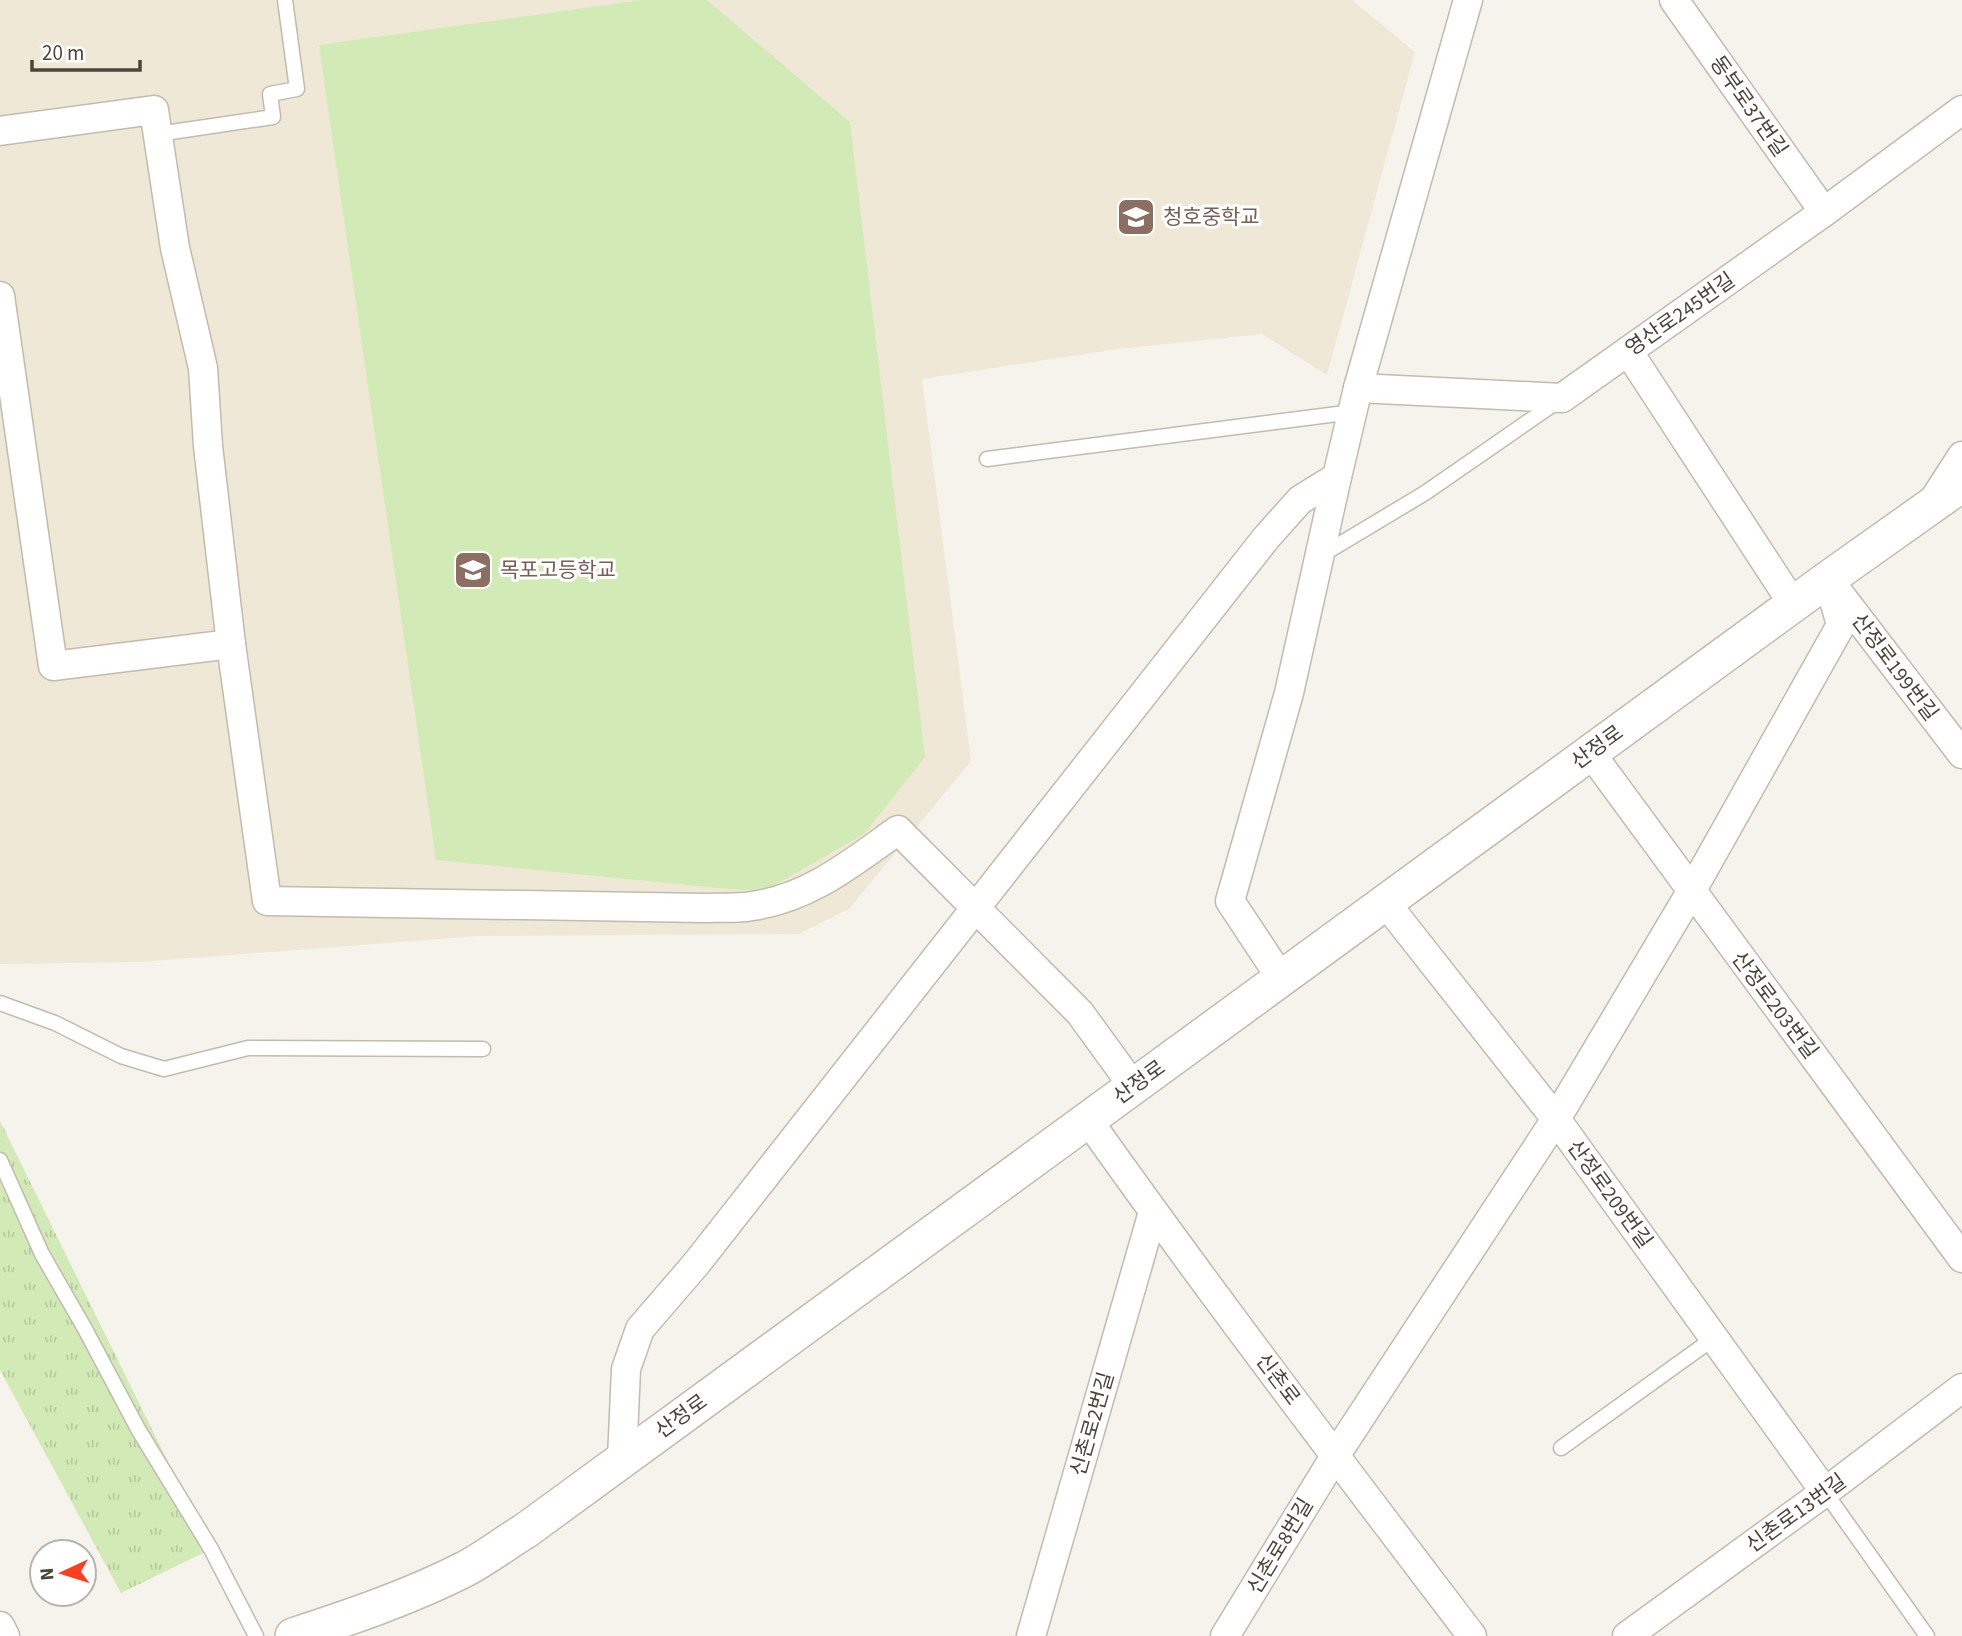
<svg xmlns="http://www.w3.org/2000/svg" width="1962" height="1636" font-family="'Source Sans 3','Noto Sans KR',sans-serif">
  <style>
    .education { fill: #efe8d6 }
    .grass { fill: #d2eab5 }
    .park { fill: url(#park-tufts) }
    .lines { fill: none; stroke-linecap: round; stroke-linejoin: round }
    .service-casing { stroke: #c2bbae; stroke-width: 17 }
    .minor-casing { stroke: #c2bbae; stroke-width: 31 }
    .tertiary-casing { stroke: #c2bbae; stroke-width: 38 }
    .service { stroke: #fff; stroke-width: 14 }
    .minor { stroke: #fff; stroke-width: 28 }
    .tertiary { stroke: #fff; stroke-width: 35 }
    .labels { text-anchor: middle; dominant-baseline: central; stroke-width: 6; stroke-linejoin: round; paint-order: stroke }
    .street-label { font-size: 21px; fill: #4b4439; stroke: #fff }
    .education-label { font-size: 21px; fill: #785e54; stroke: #fff; text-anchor: start }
  </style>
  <defs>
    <pattern id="park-tufts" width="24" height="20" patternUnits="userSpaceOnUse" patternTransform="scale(1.75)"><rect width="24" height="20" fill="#d2eab5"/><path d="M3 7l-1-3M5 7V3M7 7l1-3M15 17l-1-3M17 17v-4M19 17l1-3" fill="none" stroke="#b6ca9c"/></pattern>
  </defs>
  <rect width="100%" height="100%" fill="#f6f3ec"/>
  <polygon class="education" points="0,0 1352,0 1415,52 1327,375 1262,334 1118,349 922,379 971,761 849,909 799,934 478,936 140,962 0,964"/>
  <polygon class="grass" points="642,0 707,0 850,122 925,757 864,834 768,889 745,890 718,888 436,860 319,45"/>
  <polygon class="park" points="0,1121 211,1549 121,1593 0,1370"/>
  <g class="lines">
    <defs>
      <g id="service">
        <polyline points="158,134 273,117 270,94 297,89 285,0"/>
        <polyline points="987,459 1353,412"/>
        <polyline points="1320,556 1425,493 1558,401"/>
        <polyline points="0,1003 55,1023 121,1056 164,1069 248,1048 483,1049"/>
        <polyline points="0,1160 42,1254 85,1329 138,1429 211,1549 256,1636"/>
        <polyline points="1561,1448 1714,1338"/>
        <polyline points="1825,1492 1927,1636"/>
      </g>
      <g id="minor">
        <polyline points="1674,0 1824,212"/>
        <path d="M 0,131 L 154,110 L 175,248 L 203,368 L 208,446 L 231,644 L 267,901 L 704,908 C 720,907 737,909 752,906 C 810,898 853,862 898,830 L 1080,1013 L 1133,1086"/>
        <polyline points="0,296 53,666 231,644"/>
        <polyline points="1628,351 1793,604"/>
        <polyline points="1358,388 1562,398 1824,212 1962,110"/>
        <polyline points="1933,501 1962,456"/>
        <polyline points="1838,592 1962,754"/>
        <polyline points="1590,752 1962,1258"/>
        <polyline points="1385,902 1556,1119 1825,1492"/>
        <polyline points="1281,978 1230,901 1289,693 1337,477"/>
        <path d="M 1088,1120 C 1212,1295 1342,1465 1472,1636"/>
        <polyline points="622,1459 626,1369 640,1329 696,1264 1266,538 1300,500 1337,477 1358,388 1468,0"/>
        <polyline points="0,1626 5,1636"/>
        <polyline points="1031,1636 1153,1212"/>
        <polyline points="1225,1636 1335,1456 1556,1119 1691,892 1841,625 1828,579"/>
        <polyline points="1627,1636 1825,1492 1962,1388"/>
      </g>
      <path id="tertiary" d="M 293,1636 C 351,1617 410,1597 465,1569 C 486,1558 505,1543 525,1531 L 1828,579 L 1962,484"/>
    </defs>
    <use href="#service" class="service-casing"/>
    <use href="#minor" class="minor-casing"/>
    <use href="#tertiary" class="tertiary-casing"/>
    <use href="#service" class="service"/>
    <use href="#minor" class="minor"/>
    <use href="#tertiary" class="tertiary"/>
  </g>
  <defs>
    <symbol id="school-square" viewBox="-11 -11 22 22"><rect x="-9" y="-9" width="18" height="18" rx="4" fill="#8d6e63" stroke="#fff"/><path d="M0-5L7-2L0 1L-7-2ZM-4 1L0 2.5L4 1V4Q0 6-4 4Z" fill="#fff"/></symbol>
  </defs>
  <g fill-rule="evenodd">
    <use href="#school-square" x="1114" y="195" width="44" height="44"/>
    <use href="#school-square" x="451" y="548" width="44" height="44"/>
  </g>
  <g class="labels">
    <g class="street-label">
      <text transform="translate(1749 106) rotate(55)">동부로37번길</text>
      <text transform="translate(1680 314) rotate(-35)">영산로245번길</text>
      <text transform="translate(1895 667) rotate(53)">산정로199번길</text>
      <text transform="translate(1597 747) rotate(-36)">산정로</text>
      <text transform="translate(1775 1005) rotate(53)">산정로203번길</text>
      <text transform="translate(1139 1082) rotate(-36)">산정로</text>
      <text transform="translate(1610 1194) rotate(54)">산정로209번길</text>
      <text transform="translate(1278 1379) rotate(53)">신촌로</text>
      <text transform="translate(681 1416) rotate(-36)">산정로</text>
      <text transform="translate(1092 1424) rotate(-74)">신촌로2번길</text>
      <text transform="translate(1796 1513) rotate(-36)">신촌로13번길</text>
      <text transform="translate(1280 1546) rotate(-59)">신촌로8번길</text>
    </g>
    <g class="education-label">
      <text x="1163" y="217">청호중학교</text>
      <text x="500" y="570">목포고등학교</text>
    </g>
  </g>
  <g transform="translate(63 1573) rotate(266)"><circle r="33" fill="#ffffff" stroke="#b7b4b0" stroke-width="2"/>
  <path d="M0-5L12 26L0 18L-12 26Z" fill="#fc3f1d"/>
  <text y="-10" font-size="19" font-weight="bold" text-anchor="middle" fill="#4b4439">N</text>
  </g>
  <path d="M32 60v10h108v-10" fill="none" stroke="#4b4439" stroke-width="3.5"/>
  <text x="42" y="60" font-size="21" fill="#4b4439" stroke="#ffffff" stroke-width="5" paint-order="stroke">20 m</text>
</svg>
